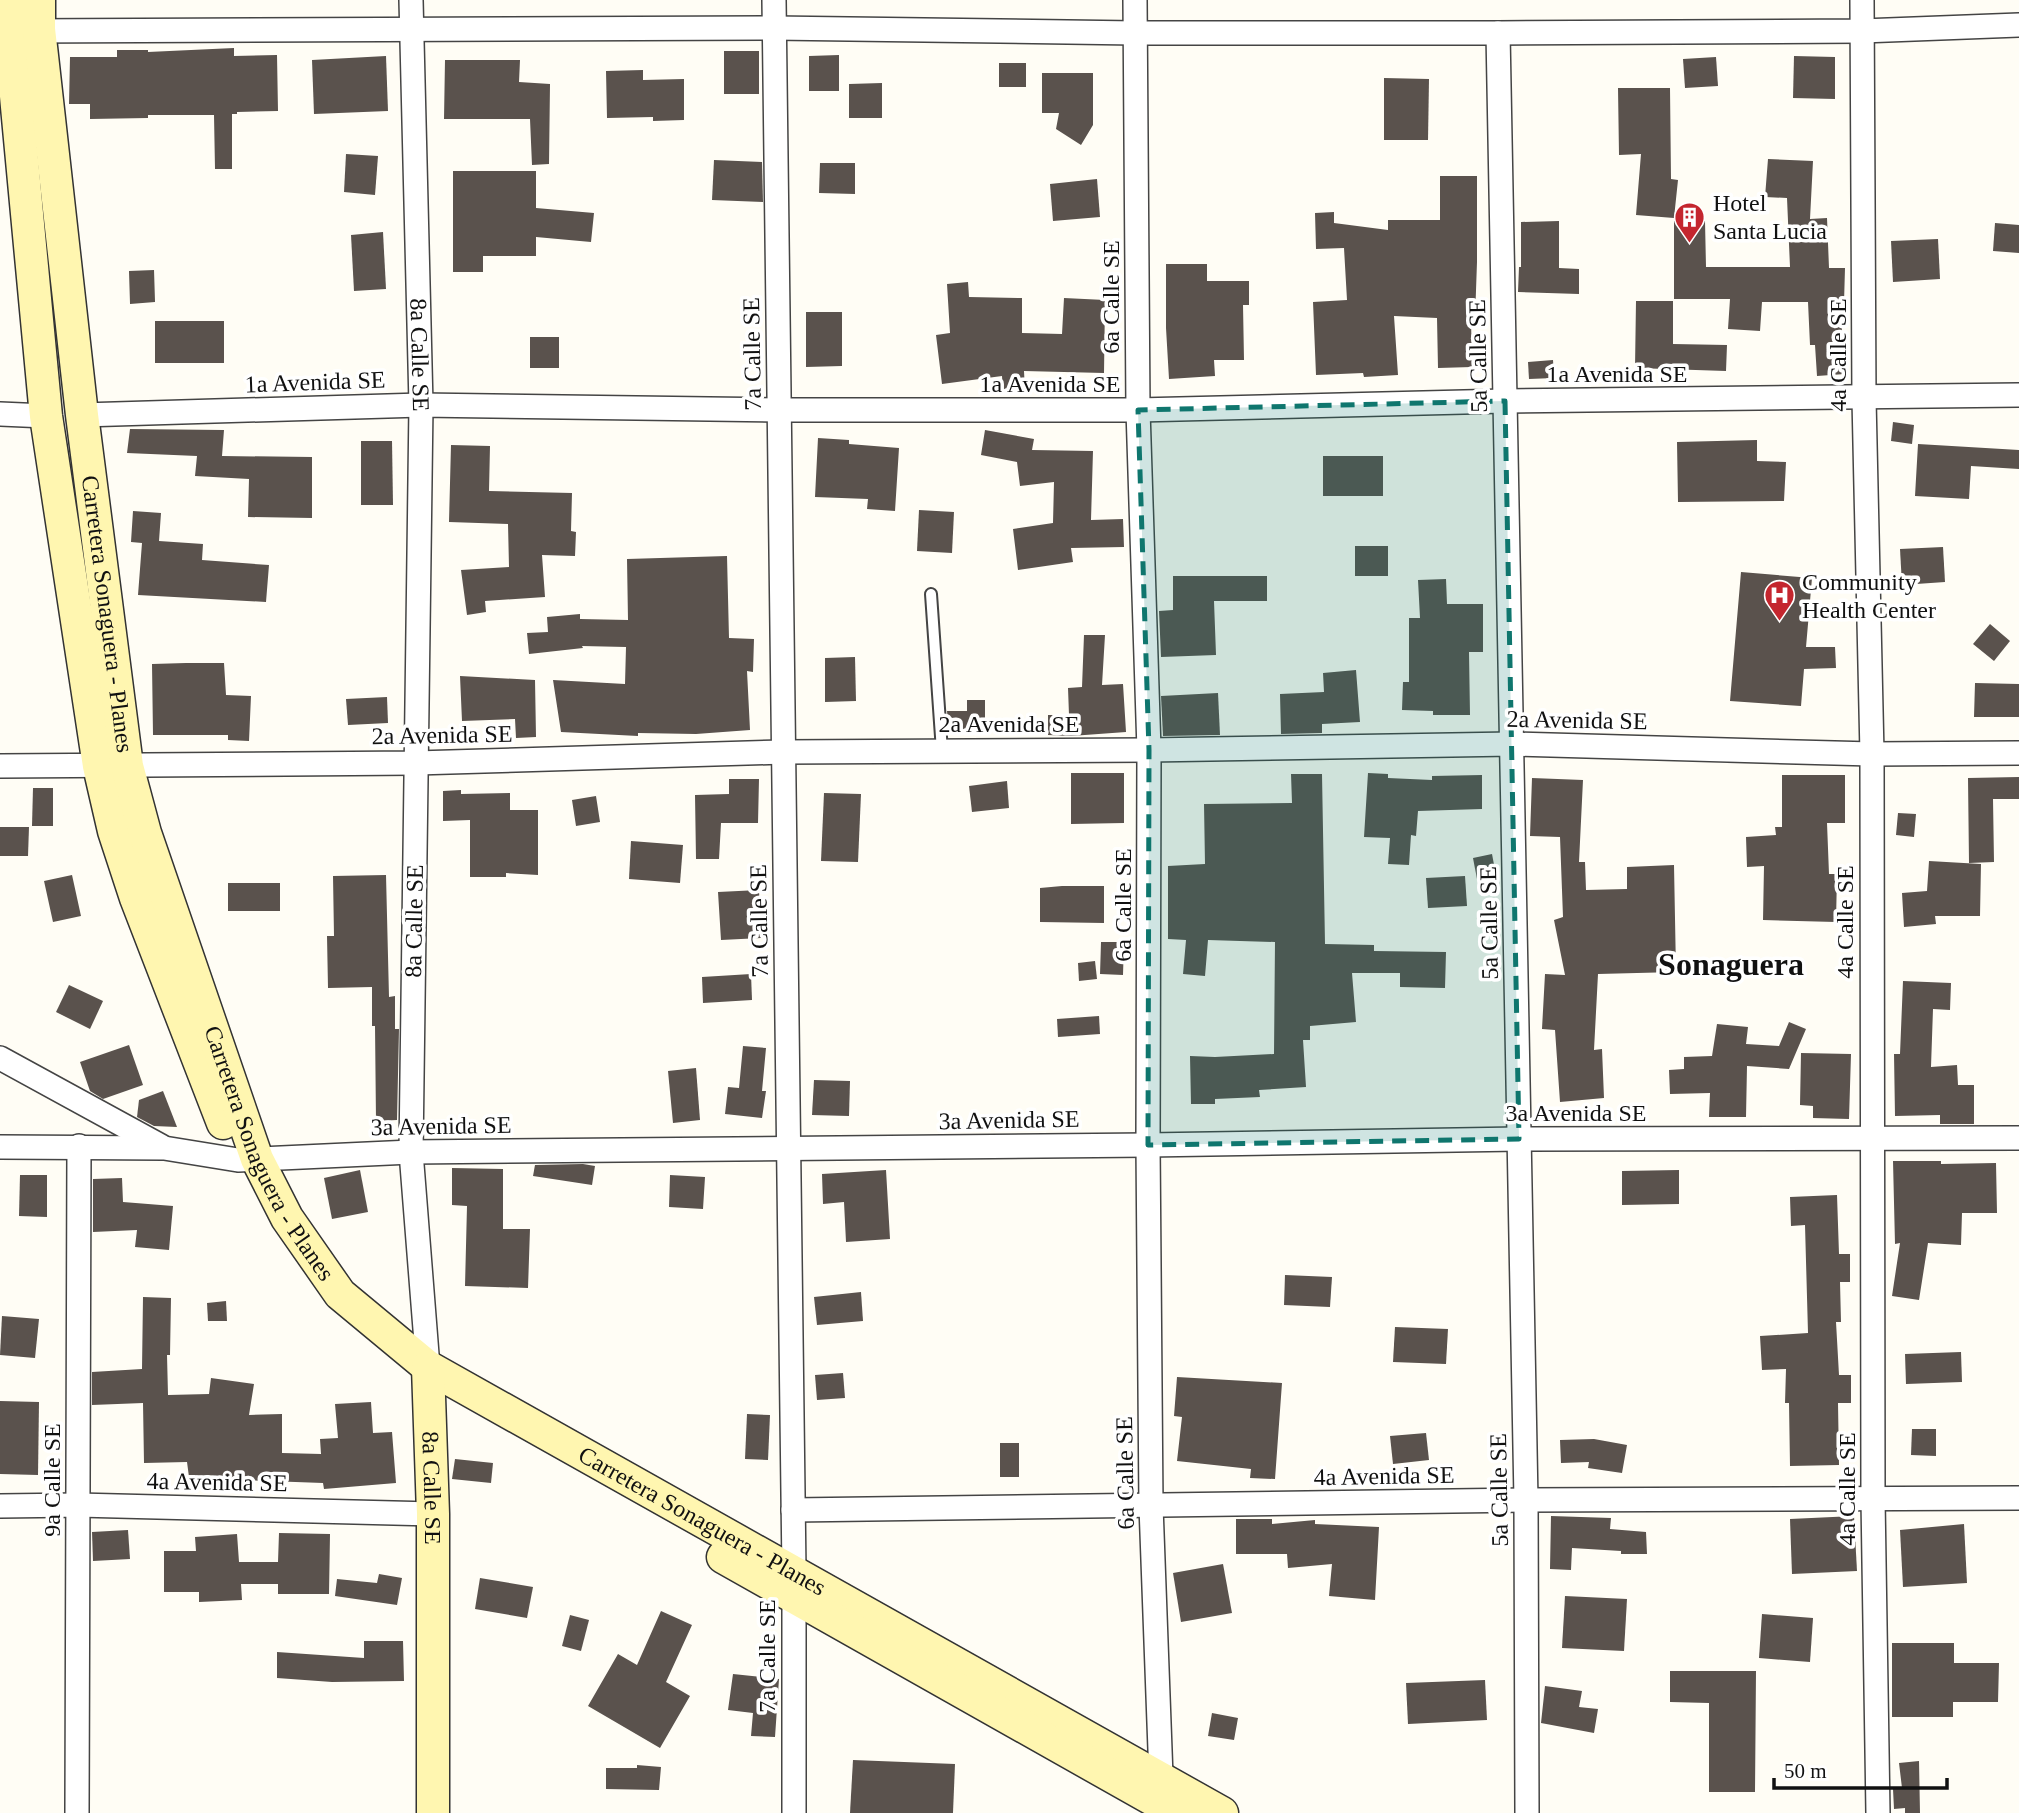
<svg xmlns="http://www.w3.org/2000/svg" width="2019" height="1813" font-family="Georgia,serif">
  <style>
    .building { fill: #5a524d }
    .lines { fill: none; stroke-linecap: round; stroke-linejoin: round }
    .lane-casing { stroke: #444; stroke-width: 14 }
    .street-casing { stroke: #444; stroke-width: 26 }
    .secondary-casing { stroke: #333; stroke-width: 35 }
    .lane { stroke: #fff; stroke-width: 10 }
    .street { stroke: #fff; stroke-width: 23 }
    .secondary { stroke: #fff6b0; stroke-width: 32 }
    .marked { fill: #0f766e; fill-opacity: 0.2; stroke: #0f766e; stroke-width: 5; stroke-dasharray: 14 9; stroke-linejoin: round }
    .labels { text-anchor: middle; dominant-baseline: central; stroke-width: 7; stroke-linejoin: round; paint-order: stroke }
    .poi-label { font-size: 24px; fill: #111; stroke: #fff; text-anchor: start }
    .street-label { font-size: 24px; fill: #111; stroke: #fff }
    .district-label { font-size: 32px; font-weight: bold; fill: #111; stroke: #fff }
  </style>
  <rect width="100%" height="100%" fill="#fffdf5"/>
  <g class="building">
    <polygon points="234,48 234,56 277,55 278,111 237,112 237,114 232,114 232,169 215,169 214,115 148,115 148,118 90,119 90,104 69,104 70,57 117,57 117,50 148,50 148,52"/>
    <rect x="724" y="51" width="35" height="43"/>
    <polygon points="839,55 839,91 809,91 809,56"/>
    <polygon points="386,56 388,111 314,114 312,60"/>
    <polygon points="1794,56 1835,57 1835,99 1793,98"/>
    <polygon points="1716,57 1718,86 1685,88 1683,59"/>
    <polygon points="445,60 520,60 519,82 550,84 549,164 532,165 530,119 444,119"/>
    <rect x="999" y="63" width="27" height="24"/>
    <polygon points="643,70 643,80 684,79 684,120 653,121 653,117 607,118 606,71"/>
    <polygon points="1042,73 1093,73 1093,125 1081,145 1056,129 1059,113 1042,113"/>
    <polygon points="1384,78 1429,79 1428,140 1384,140"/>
    <polygon points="882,83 882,118 849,118 849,84"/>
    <polygon points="1618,88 1670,88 1671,179 1678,180 1674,218 1636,215 1641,154 1619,155"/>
    <polygon points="346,154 378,156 375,195 344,192"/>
    <polygon points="1768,159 1813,161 1810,219 1827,218 1829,268 1845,268 1844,303 1840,303 1845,374 1817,376 1815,345 1810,345 1808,302 1762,302 1760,331 1728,329 1730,299 1674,299 1674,221 1705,221 1706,267 1790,267 1787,198 1765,197"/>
    <polygon points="714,160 762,162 763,202 712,200"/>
    <polygon points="820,163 855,163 855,194 819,193"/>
    <polygon points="453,171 536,171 536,208 594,213 591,242 536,237 536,256 483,256 483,272 453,272"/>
    <polygon points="1440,176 1477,176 1477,262 1475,319 1471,319 1472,367 1438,368 1437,318 1394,316 1398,375 1364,377 1363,373 1316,375 1313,302 1347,300 1344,248 1316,249 1315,213 1334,212 1334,223 1388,230 1388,220 1440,220"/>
    <polygon points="1097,179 1100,217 1053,221 1050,184"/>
    <polygon points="1559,221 1559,268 1579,269 1579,294 1518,292 1519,267 1521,267 1521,222"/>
    <polygon points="1995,223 2019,225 2019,253 1993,251"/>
    <polygon points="383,232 386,289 354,291 351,235"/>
    <polygon points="1938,239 1940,279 1893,282 1891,241"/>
    <polygon points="1166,264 1207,264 1207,281 1249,281 1249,305 1243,305 1244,360 1214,360 1215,376 1169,379 1166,328"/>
    <polygon points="154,270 155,302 130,304 129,271"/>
    <polygon points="968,282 969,297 1022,298 1022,333 1062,334 1064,298 1105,300 1104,373 1024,371 1025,391 1003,393 1002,376 942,384 936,335 950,333 947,284"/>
    <polygon points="1636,301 1673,301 1673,344 1727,345 1726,371 1635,368"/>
    <polygon points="806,312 842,312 842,366 806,367"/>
    <rect x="155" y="321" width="69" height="42"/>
    <rect x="530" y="337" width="29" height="31"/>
    <polygon points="1553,360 1554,378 1529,379 1528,362"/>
    <polygon points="1893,422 1914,425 1912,444 1891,441"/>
    <polygon points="130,429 224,430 222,456 312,457 312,518 248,517 249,479 195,476 197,456 127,453"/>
    <polygon points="985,430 1034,439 1032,450 1093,451 1091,520 1123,519 1124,547 1071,548 1073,562 1018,570 1013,529 1053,523 1054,482 1020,486 1017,462 981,455"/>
    <polygon points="818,438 849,440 849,444 899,448 895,511 867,509 868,499 815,497"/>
    <polygon points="1757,440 1757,461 1786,462 1784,501 1678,502 1677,442"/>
    <polygon points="361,441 392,441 393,505 361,505"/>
    <polygon points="1918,444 2019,450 2019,469 1971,466 1969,499 1915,496"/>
    <polygon points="451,445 490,446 489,491 572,493 571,531 576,532 575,556 542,555 545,597 485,601 486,612 467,615 461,570 509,567 508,524 449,522"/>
    <rect x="1323" y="456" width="60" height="40"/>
    <polygon points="919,510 954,512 952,553 917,551"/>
    <polygon points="133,511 161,513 159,541 203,544 202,560 269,565 266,602 138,595 142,543 131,542"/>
    <rect x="1355" y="546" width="33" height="30"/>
    <polygon points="1943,547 1945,582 1902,585 1900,549"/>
    <polygon points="727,556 729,638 754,639 753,672 747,671 750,730 696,734 638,733 638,736 561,732 553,680 625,684 626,647 582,646 583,648 529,654 527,633 548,632 547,617 580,614 580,619 628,620 627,559"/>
    <polygon points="1741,572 1812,578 1806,647 1835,647 1836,668 1804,669 1801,706 1730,701"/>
    <polygon points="1173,576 1267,576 1267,601 1214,601 1216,655 1161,657 1159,611 1173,610"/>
    <polygon points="1446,579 1447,604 1483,604 1483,652 1469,652 1470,715 1433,715 1433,711 1402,710 1403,682 1409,682 1409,618 1420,618 1418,580"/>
    <polygon points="1990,624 2010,641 1994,661 1973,644"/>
    <polygon points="1084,635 1105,635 1102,685 1123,684 1126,732 1071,736 1048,735 1048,715 1069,715 1068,688 1082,687"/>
    <polygon points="855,657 856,701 825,702 825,658"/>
    <polygon points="186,663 224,663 226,695 251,696 249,741 228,740 228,735 153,735 152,664"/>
    <polygon points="1356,670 1360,722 1322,724 1322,733 1281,734 1280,694 1324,692 1323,673"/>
    <polygon points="460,676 535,680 536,737 516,738 515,719 462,721"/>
    <polygon points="1975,683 2019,684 2019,717 1974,717"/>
    <polygon points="1218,693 1220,735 1163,736 1161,696"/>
    <polygon points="387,697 388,723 348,725 346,699"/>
    <polygon points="967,700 985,700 985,731 949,732 947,711 967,711"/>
    <polygon points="1071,773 1124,773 1124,823 1071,824"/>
    <polygon points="1368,773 1388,774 1388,778 1432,780 1432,776 1482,775 1482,809 1418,811 1416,836 1411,835 1409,865 1388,864 1390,838 1364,837"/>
    <polygon points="1291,774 1322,774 1325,944 1374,945 1374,951 1446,952 1445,988 1400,987 1400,973 1352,973 1356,1022 1310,1026 1310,1040 1303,1040 1306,1087 1259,1090 1260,1097 1215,1099 1215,1104 1191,1104 1190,1056 1215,1057 1274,1054 1275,942 1208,940 1205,976 1183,974 1186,940 1168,939 1168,866 1205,864 1204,804 1292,803"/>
    <polygon points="1782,775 1845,775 1845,823 1827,823 1829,874 1837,874 1836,922 1763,920 1764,866 1747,867 1746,837 1776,835 1775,827 1782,827"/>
    <polygon points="2019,777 2019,799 1993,799 1994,862 1969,863 1968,778"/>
    <polygon points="1532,778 1583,780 1579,862 1585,862 1586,890 1627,889 1627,867 1674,865 1676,972 1598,974 1594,1050 1602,1049 1604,1098 1560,1102 1555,1030 1542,1029 1545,974 1565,975 1554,920 1563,917 1560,837 1530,836"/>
    <polygon points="729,779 759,779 758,823 721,823 719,859 696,859 695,795 729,794"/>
    <polygon points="1007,781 1009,808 972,812 969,786"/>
    <polygon points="33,788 53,788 53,826 32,826"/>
    <polygon points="461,790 461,794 510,793 510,810 538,810 538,875 506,873 506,877 470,877 470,820 443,821 443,791"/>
    <polygon points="824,793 861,794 858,862 821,861"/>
    <polygon points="596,796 600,822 576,826 572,800"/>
    <polygon points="1898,813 1916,814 1914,837 1896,835"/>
    <polygon points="0,827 29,827 28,856 0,856"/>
    <polygon points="631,841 683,845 680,883 629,879"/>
    <polygon points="1492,854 1496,875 1477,879 1473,858"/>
    <polygon points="1929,861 1981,864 1980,916 1935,916 1936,924 1904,927 1902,893 1927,891"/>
    <polygon points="72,875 81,916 53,922 44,881"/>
    <polygon points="386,875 389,997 395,996 395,1029 399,1029 397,1120 376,1121 375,1026 372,1026 372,987 328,988 327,936 334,936 333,876"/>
    <polygon points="1465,876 1467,906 1428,908 1426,878"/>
    <rect x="228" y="883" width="52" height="28"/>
    <polygon points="1062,886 1104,886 1104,923 1040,922 1040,888"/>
    <polygon points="759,890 761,938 721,940 718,892"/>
    <polygon points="1101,942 1124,942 1123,975 1100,974"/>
    <polygon points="1095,961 1097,979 1079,981 1078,963"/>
    <polygon points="751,974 752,1000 703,1003 702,977"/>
    <polygon points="1903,981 1951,983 1950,1010 1933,1009 1931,1067 1957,1065 1958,1085 1974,1085 1974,1124 1940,1124 1940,1115 1895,1116 1894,1054 1900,1054"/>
    <polygon points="69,985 103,1001 90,1029 56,1012"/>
    <polygon points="1099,1016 1100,1034 1058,1037 1057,1019"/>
    <polygon points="1789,1022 1806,1029 1789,1069 1747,1066 1746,1117 1709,1117 1710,1093 1670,1094 1669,1070 1684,1069 1684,1057 1712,1056 1717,1024 1748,1027 1746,1044 1779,1046"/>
    <polygon points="129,1045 143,1085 103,1099 90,1091 80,1062"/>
    <polygon points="743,1046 766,1048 762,1091 766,1091 762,1118 725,1114 728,1087 739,1088"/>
    <polygon points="1801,1053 1851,1054 1849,1119 1813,1118 1813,1106 1800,1105"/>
    <polygon points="696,1068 700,1120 673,1123 668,1071"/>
    <polygon points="814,1080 850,1081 849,1116 812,1115"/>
    <polygon points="163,1091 177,1127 154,1126 137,1117 139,1100"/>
    <polygon points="1893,1161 1941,1161 1941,1164 1996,1163 1997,1213 1962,1213 1961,1245 1928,1243 1919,1300 1892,1296 1900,1243 1895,1244"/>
    <polygon points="583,1164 595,1166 592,1185 533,1176 535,1165"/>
    <polygon points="452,1168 503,1169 503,1229 530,1229 528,1288 465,1286 467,1206 452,1205"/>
    <polygon points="360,1170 368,1212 332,1219 324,1178"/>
    <polygon points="886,1170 890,1239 846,1242 844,1202 823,1204 822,1174"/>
    <polygon points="1679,1170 1679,1204 1622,1205 1622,1171"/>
    <polygon points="20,1175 47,1175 47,1217 19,1216"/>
    <polygon points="670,1175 705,1177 703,1209 669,1207"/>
    <polygon points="122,1178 123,1202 173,1206 169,1250 135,1247 137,1230 93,1232 93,1179"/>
    <polygon points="1837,1195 1839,1254 1850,1254 1850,1282 1840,1282 1841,1322 1836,1322 1839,1375 1851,1375 1851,1403 1838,1403 1839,1465 1790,1466 1789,1403 1785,1403 1786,1369 1762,1370 1760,1336 1808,1333 1805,1225 1791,1226 1790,1197"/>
    <polygon points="1285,1275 1332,1277 1330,1307 1284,1305"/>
    <polygon points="861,1292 863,1321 817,1325 814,1297"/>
    <polygon points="143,1297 171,1298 170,1355 167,1355 168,1395 209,1394 211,1378 254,1384 249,1415 282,1414 282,1453 321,1454 320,1439 338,1438 335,1404 371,1402 373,1433 392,1432 396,1483 324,1489 323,1483 242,1480 208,1475 189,1477 187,1462 144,1463 143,1403 92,1405 92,1372 142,1369"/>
    <polygon points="226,1301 227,1321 208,1321 207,1303"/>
    <polygon points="2,1316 39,1319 35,1358 0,1355"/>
    <polygon points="1395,1327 1448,1329 1446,1364 1393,1362"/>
    <polygon points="1961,1352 1962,1382 1906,1384 1905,1354"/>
    <polygon points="843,1373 845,1398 817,1400 815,1375"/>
    <polygon points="1177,1377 1282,1383 1275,1479 1250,1478 1251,1469 1177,1461 1182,1417 1174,1416"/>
    <polygon points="0,1401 39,1402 38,1475 0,1474"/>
    <polygon points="747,1414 770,1415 768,1460 745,1459"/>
    <polygon points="1912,1429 1936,1429 1936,1456 1911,1455"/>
    <polygon points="1426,1433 1429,1460 1393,1464 1390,1436"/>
    <polygon points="1594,1439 1627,1445 1622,1473 1588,1468 1589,1462 1561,1463 1560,1440"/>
    <rect x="1000" y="1443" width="19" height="34"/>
    <polygon points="455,1459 493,1463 491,1483 452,1479"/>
    <polygon points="1551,1516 1611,1518 1610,1529 1646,1532 1647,1554 1621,1554 1621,1551 1572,1548 1571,1570 1550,1569"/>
    <polygon points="1854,1516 1857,1571 1792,1574 1790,1519"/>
    <polygon points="1236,1519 1272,1519 1272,1524 1315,1520 1315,1524 1379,1527 1375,1600 1329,1596 1332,1564 1288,1568 1287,1554 1236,1554"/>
    <polygon points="1964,1524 1967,1583 1903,1587 1900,1530"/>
    <polygon points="128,1530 130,1559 93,1561 92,1532"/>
    <polygon points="279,1533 330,1534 329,1594 278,1594 278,1584 241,1584 242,1600 199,1602 199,1592 164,1592 164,1551 196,1551 195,1537 237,1534 239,1562 278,1562"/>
    <polygon points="1223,1564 1232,1613 1181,1622 1173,1573"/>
    <polygon points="379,1574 402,1578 397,1605 335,1596 337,1579 377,1583"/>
    <polygon points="480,1578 533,1587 527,1618 475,1609"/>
    <polygon points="1565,1596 1627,1599 1624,1651 1562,1648"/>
    <polygon points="661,1611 692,1625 666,1682 690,1696 660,1748 588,1706 618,1654 637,1665"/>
    <polygon points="1762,1614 1813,1618 1810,1662 1759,1658"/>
    <polygon points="570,1615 589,1620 581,1651 562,1646"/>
    <polygon points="364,1641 403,1641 404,1681 332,1682 277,1678 277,1652 364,1658"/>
    <polygon points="1892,1643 1954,1643 1954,1663 1999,1663 1998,1702 1953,1702 1953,1717 1892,1717"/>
    <polygon points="1670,1671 1756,1671 1755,1792 1709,1792 1709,1703 1670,1702"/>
    <polygon points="733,1674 779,1679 775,1737 751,1736 753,1713 728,1710"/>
    <polygon points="1485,1680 1487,1720 1408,1724 1406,1683"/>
    <polygon points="1545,1686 1582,1691 1579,1707 1598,1709 1594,1733 1541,1723"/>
    <polygon points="1212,1713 1238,1718 1234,1740 1208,1736"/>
    <polygon points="853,1760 955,1764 953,1813 850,1813"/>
    <polygon points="1919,1761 1920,1813 1905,1813 1905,1808 1894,1809 1893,1789 1902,1788 1899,1763"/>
    <polygon points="637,1765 661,1767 659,1790 606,1789 606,1768 637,1768"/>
  </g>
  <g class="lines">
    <defs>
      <polyline id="lane" points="931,594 942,751"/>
      <g id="street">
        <path id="s1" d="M 411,0 L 421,405 L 411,1152 L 428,1367"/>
        <polyline points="774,0 794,1572 794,1813"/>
        <polyline points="1135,0 1138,410 1149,750 1148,1145 1151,1506 1161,1777"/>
        <polyline points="1862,0 1864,399 1872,754 1873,1499 1878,1813"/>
        <polyline points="24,31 774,28 1136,33 1498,33 1862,31 2019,25"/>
        <polyline points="1498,33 1526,1500 1527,1813"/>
        <polyline points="0,414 46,416"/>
        <polyline points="82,415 421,405 779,410 1138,410 1505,401 2019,395"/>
        <polyline points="0,766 416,763 783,752 1149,750 1512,744 1872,754 2019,753"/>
        <polyline points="0,1058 161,1146"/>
        <polyline points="0,1147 164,1148 238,1160 411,1152 1148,1145 1519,1139 2019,1138"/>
        <polyline points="0,1506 78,1505 433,1514"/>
        <polyline points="793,1510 1526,1500 2019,1498"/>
        <polyline points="77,1813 79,1146"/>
      </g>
      <g id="secondary">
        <polyline points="10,0 10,32 46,416 99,766 114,831 136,898 223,1123"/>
        <path id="s2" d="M 39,0 L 39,29 L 82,415 L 127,766 L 145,833 L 257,1159 L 287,1218 L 340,1294 L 428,1367 L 1222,1813"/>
        <path id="s3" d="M 428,1367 L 433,1514 L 433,1813"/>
        <polyline points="723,1557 1177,1813"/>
      </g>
    </defs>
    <use href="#lane" class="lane-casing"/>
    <use href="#street" class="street-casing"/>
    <use href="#secondary" class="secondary-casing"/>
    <use href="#lane" class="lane"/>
    <use href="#street" class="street"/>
    <use href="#secondary" class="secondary"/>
  </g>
  <path class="marked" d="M 1505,401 L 1519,1139 L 1148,1145 L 1149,750 L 1138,410 Z"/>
  <defs>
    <symbol id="building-pin" viewBox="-11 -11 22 30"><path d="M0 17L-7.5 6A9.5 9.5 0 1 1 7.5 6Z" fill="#c4262e" stroke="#fff"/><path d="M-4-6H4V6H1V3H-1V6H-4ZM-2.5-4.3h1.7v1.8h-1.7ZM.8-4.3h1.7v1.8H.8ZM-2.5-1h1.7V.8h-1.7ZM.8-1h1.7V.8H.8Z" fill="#fff"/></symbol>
    <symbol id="hospital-pin" viewBox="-11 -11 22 30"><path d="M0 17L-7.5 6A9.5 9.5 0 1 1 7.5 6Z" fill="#c4262e" stroke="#fff"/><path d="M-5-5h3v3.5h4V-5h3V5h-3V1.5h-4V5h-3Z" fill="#fff"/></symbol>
  </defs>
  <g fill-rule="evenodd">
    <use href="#building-pin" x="1672" y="200" width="35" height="47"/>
    <use href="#hospital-pin" x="1762" y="578" width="35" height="47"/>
  </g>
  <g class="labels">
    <g class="poi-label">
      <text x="1713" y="203">Hotel<tspan x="1713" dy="28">Santa Lucia</tspan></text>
      <text x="1802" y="582">Community<tspan x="1802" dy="28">Health Center</tspan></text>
    </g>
    <g class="street-label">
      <text transform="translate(1111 297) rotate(-90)">6a Calle SE</text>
      <text stroke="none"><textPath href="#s1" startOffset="355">8a Calle SE</textPath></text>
      <text transform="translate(752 354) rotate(-91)">7a Calle SE</text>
      <text transform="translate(1838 355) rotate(-90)">4a Calle SE</text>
      <text transform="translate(1478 356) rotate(-91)">5a Calle SE</text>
      <text x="1617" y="374">1a Avenida SE</text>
      <text transform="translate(315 382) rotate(-2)">1a Avenida SE</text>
      <text x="1050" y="384">1a Avenida SE</text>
      <text stroke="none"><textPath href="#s2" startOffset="618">Carretera Sonaguera - Planes</textPath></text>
      <text transform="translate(1577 720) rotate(1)">2a Avenida SE</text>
      <text x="1009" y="724">2a Avenida SE</text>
      <text transform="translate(442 735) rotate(-1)">2a Avenida SE</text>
      <text transform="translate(1123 905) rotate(-90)">6a Calle SE</text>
      <text transform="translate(414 921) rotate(-89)">8a Calle SE</text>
      <text transform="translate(759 921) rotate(-91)">7a Calle SE</text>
      <text transform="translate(1845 922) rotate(-90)">4a Calle SE</text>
      <text transform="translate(1489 923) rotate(-91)">5a Calle SE</text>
      <text x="1576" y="1113">3a Avenida SE</text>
      <text transform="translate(1009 1120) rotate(-1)">3a Avenida SE</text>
      <text transform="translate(441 1126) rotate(-1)">3a Avenida SE</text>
      <text stroke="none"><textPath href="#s2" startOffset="1185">Carretera Sonaguera - Planes</textPath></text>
      <text transform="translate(1125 1473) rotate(-91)">6a Calle SE</text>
      <text transform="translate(1384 1476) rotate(-1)">4a Avenida SE</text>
      <text transform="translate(52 1480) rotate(-90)">9a Calle SE</text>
      <text transform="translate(217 1482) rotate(1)">4a Avenida SE</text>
      <text stroke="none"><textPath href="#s3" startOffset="121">8a Calle SE</textPath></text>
      <text transform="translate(1847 1489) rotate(-90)">4a Calle SE</text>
      <text transform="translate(1499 1490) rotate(-91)">5a Calle SE</text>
      <text stroke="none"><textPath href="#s2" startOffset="1773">Carretera Sonaguera - Planes</textPath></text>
      <text transform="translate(767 1656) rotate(-90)">7a Calle SE</text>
    </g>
    <g class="district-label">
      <text x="1731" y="964">Sonaguera</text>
    </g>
  </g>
  <path d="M1774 1778v10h173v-10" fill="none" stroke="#111111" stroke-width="3.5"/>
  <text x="1784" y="1778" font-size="21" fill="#111111" stroke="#ffffff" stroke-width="5" paint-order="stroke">50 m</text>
</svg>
